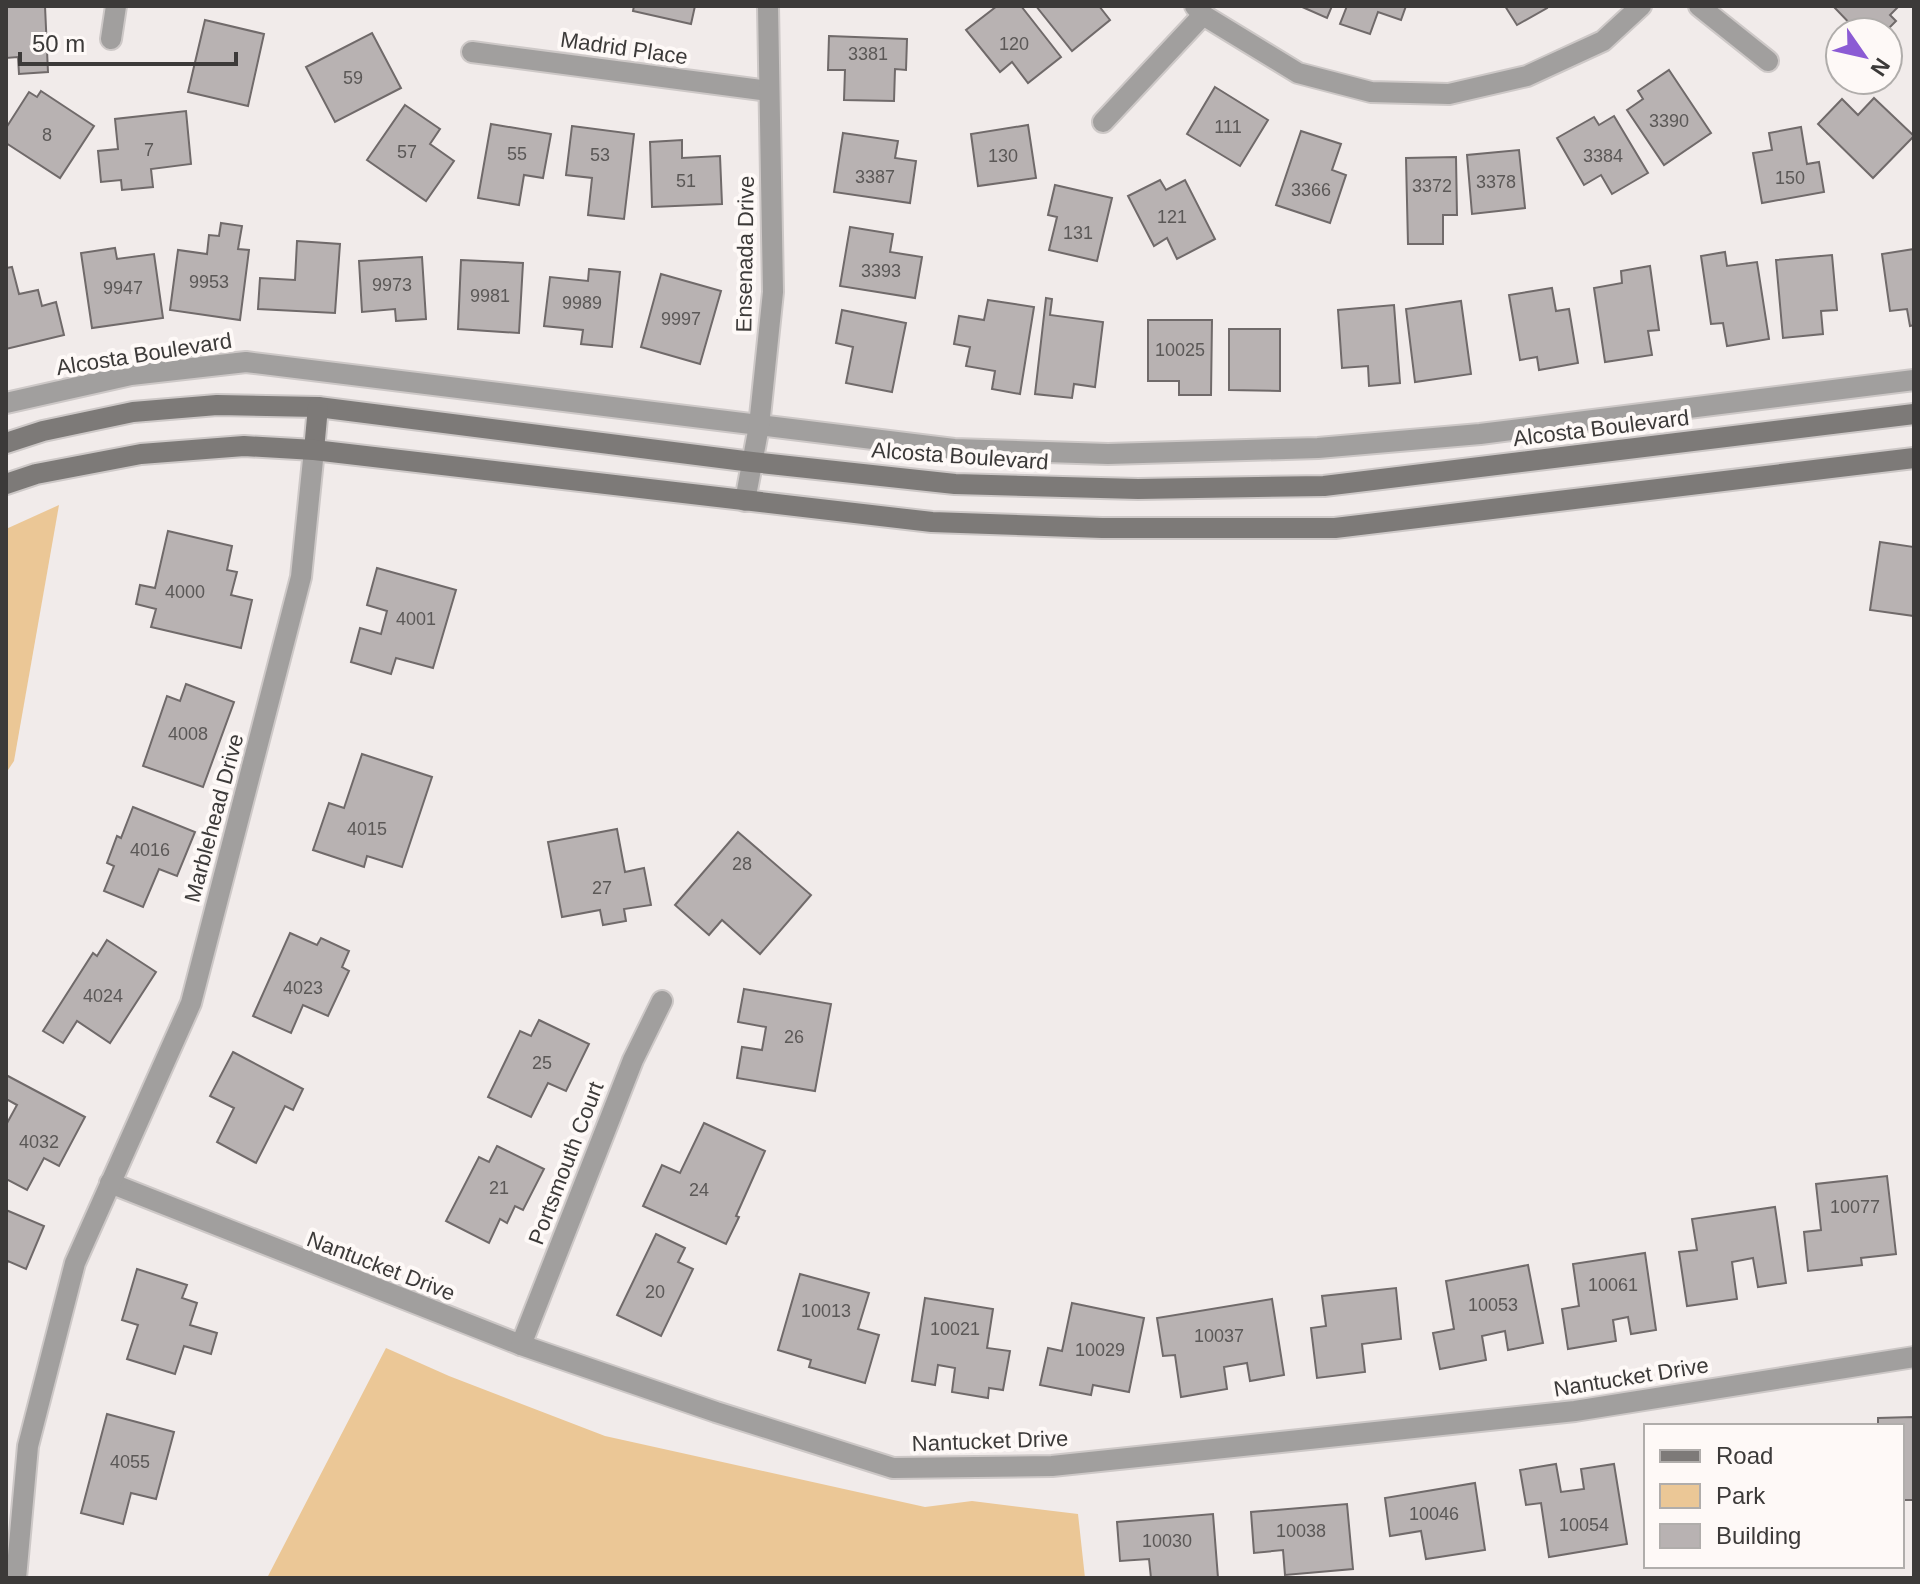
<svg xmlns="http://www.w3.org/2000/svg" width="1920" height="1584" font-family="Helvetica,sans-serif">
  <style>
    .green { fill: #ebc796 }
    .building { fill: #b8b2b2; stroke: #706a6a; stroke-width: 2 }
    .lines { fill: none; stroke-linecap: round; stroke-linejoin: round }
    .street-casing { stroke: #cdc8c7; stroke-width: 24 }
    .secondary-casing { stroke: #cdc8c7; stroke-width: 24 }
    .street { stroke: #a19f9e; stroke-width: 20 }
    .secondary { stroke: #7d7a78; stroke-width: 20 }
    .labels { text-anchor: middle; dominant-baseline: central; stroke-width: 8; stroke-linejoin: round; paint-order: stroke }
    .number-label { font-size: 18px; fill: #5b5857 }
    .street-label { font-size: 22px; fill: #3c3a39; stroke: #fef9f7 }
  </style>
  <rect width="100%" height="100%" fill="#f1ebea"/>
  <g class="green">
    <polygon points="59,505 14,761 6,773 6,529"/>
    <polygon points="386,1348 449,1376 605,1436 925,1507 972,1501 1078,1514 1085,1578 267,1578"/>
  </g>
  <g class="building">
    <polygon points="6,6 45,6 48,72 19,74 18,57 6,58"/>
    <polygon points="634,6 695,6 691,24 633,11"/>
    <polygon points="997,6 1021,6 1061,57 1028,83 1012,62 1000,72 966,30"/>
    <polygon points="1036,6 1099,6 1110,20 1072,51"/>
    <polygon points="1300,6 1332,6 1327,18"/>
    <polygon points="1347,6 1406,6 1401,20 1378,12 1370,34 1340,24"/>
    <polygon points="1505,6 1546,6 1547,8 1517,25"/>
    <polygon points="1833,6 1899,6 1890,15 1896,21 1885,32 1858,32"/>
    <polygon points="205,20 264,34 248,106 188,92"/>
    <polygon points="372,33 401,88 335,122 306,67"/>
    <polygon points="829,36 907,39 906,70 895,69 894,101 844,100 845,70 828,70"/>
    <polygon points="1669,70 1711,133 1664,165 1627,110 1643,99 1638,91"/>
    <polygon points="1215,87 1268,120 1240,166 1187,134"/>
    <polygon points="41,91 94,126 60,178 6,143 6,128 29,92 37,97"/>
    <polygon points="1874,98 1914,136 1873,178 1818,124 1842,99 1858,115"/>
    <polygon points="405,105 440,129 430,144 454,161 426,201 367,160"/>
    <polygon points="186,111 191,164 151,169 153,187 122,190 121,180 101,182 98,151 118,149 115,119"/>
    <polygon points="1614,116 1648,173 1612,194 1601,175 1584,185 1557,138 1594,117 1599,125"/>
    <polygon points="491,124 551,134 543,178 524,175 519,205 478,198"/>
    <polygon points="1028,125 1036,178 978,186 971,134"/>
    <polygon points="572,126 634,134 624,219 588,215 592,178 566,175"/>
    <polygon points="1801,127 1807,164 1819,162 1824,192 1762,203 1753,153 1772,150 1769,133"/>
    <polygon points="1301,131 1341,144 1332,170 1346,175 1330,223 1276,205"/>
    <polygon points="843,133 898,141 895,158 916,161 910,203 834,192"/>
    <polygon points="682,140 682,158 720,156 722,204 652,207 650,142"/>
    <polygon points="1519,150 1525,208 1472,214 1467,155"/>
    <polygon points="1456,157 1457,215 1443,215 1443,244 1408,244 1406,158"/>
    <polygon points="1160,180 1166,190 1185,180 1215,239 1177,259 1167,238 1154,246 1128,196"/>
    <polygon points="1055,185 1112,198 1097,261 1049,250 1057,217 1048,215"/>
    <polygon points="221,223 242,226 238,249 249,250 240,320 170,310 178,250 207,254 209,235 219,236"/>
    <polygon points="850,227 893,234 890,252 922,257 915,298 840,286"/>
    <polygon points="297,241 340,244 335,313 258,309 260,278 295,280"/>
    <polygon points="115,248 117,259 154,254 163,318 92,328 81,253"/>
    <polygon points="1914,249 1914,325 1910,326 1907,309 1890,311 1882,254"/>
    <polygon points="1725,252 1727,266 1757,262 1769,339 1727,346 1723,323 1711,324 1701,256"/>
    <polygon points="1832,255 1837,310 1821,311 1823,334 1783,338 1776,260"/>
    <polygon points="422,257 426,319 396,321 395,309 362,312 359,261"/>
    <polygon points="461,260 523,263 519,333 458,329"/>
    <polygon points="1650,266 1659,330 1648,331 1652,355 1605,362 1594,288 1622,283 1621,271"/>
    <polygon points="12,267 19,294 38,290 42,306 56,302 64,335 6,349 6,268"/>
    <polygon points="589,269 620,272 612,347 581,344 583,330 544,326 550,277 588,281"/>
    <polygon points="661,274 721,291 700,364 641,347"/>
    <polygon points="1552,288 1556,311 1569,309 1578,363 1539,370 1537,357 1520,360 1509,295"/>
    <polygon points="1046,298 1052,299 1050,315 1103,322 1095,387 1074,384 1072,398 1035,394"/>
    <polygon points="988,300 1034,307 1020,394 992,389 995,371 966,366 970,347 954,344 959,316 984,320"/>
    <polygon points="1461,301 1471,374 1415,382 1406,309"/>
    <polygon points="1394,305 1400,383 1369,386 1368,366 1342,368 1338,310"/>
    <polygon points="842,310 906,323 892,392 846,383 853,347 836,343"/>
    <polygon points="1148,320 1212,320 1211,395 1179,395 1179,381 1148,381"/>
    <polygon points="1229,329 1280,329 1280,391 1229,390"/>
    <polygon points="168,531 232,546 227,570 237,572 231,595 252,600 241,648 151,627 156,609 136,604 140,585 155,588"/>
    <polygon points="1880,542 1914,547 1914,616 1870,610"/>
    <polygon points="377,568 456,590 433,668 396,658 391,674 351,662 360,628 381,634 387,611 367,605"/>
    <polygon points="186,684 234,702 203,787 143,766 167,696 180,701"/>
    <polygon points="362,754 432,777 402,867 367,856 364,867 313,850 329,803 344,808"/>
    <polygon points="133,807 195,832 177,876 159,869 143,907 104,891 114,866 107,863 117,836 121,838"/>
    <polygon points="617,829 625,872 644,868 651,905 624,909 626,921 603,925 600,910 562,917 548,842"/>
    <polygon points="738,832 811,895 760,954 722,920 709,935 675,905"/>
    <polygon points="290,933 317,945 321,938 349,951 342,967 349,971 328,1016 303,1005 291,1033 253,1016"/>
    <polygon points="107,940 156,972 110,1043 77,1021 63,1043 43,1031 93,953 97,956"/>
    <polygon points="744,989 831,1004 815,1091 737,1078 742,1047 762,1050 766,1027 738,1022"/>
    <polygon points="539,1020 589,1044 566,1091 548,1083 531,1117 488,1097 520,1031 531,1036"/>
    <polygon points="233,1052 303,1089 293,1110 285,1106 256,1163 217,1142 234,1108 210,1096"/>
    <polygon points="6,1075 85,1117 59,1166 44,1158 27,1190 6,1179 6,1125 17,1105 6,1099"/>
    <polygon points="704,1123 765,1151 736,1216 739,1217 726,1244 643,1206 662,1165 680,1173"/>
    <polygon points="497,1146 544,1169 523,1210 515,1206 507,1223 500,1219 489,1243 446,1221 479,1157 489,1162"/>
    <polygon points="1887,1176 1896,1254 1861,1258 1862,1265 1808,1271 1804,1232 1821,1230 1816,1184"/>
    <polygon points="1775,1207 1786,1283 1758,1287 1753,1258 1732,1262 1737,1299 1687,1306 1679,1252 1697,1250 1692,1219"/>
    <polygon points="6,1210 44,1226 26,1269 8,1261 6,1266"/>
    <polygon points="656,1234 685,1248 678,1262 693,1269 661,1336 617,1315"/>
    <polygon points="1645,1253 1656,1330 1631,1334 1628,1317 1613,1320 1616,1341 1568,1349 1562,1309 1579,1306 1573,1264"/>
    <polygon points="1528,1265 1543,1343 1508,1350 1505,1331 1482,1336 1486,1360 1440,1369 1433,1333 1454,1329 1446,1281"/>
    <polygon points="137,1269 187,1285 182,1298 197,1303 190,1325 217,1333 211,1354 184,1346 175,1374 127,1359 138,1325 122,1320"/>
    <polygon points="800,1274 869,1293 858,1329 879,1335 865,1383 809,1367 811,1360 778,1350"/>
    <polygon points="1396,1288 1401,1339 1362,1344 1365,1372 1317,1378 1311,1328 1326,1326 1322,1296"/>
    <polygon points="925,1298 993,1309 987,1348 1010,1351 1003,1390 989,1388 988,1398 952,1392 955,1368 938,1365 935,1385 912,1381"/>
    <polygon points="1272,1299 1284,1375 1250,1381 1247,1363 1224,1367 1227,1389 1181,1397 1175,1355 1163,1356 1157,1318"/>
    <polygon points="1072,1303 1144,1318 1129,1392 1093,1385 1091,1395 1040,1385 1048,1348 1062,1351"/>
    <polygon points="107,1414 174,1432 156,1499 131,1493 123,1524 81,1513"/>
    <polygon points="1913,1417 1914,1500 1902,1500 1902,1426 1878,1426 1878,1418"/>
    <polygon points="1556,1464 1561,1492 1584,1489 1581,1469 1614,1464 1627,1544 1549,1557 1541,1503 1526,1505 1520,1470"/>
    <polygon points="1475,1483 1485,1550 1426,1559 1421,1531 1390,1536 1385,1498"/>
    <polygon points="1347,1504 1353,1569 1285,1575 1283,1550 1254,1553 1251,1512"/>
    <polygon points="1213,1514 1218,1578 1151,1578 1149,1559 1120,1561 1117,1522"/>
  </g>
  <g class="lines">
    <defs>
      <g id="street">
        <polyline points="1195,6 1203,15 1298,73 1371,92 1449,94 1527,76 1603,41 1641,6"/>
        <polyline points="1699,6 1768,61"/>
        <polyline points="111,39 116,6"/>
        <polyline points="472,52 769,91"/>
        <polyline points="1103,122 1203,15"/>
        <polyline points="6,403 131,375 246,362 954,449 1108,454 1318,448 1480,434 1914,380"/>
        <polyline points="745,501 759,426 773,292 768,6"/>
        <polyline points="110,1183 521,1345 716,1412 893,1468 1052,1466 1575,1411 1914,1357"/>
        <polyline points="521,1345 633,1060 662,1001"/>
        <polyline points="16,1578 28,1446 75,1263 191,1003 301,577 314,450"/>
      </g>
      <g id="secondary">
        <polyline points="6,443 43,431 133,412 217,405 318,407 752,462 955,484 1138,489 1324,486 1914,414"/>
        <polyline points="314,450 318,407"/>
        <polyline points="6,484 36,474 141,454 244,446 314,450 932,522 1102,528 1335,528 1914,458"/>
      </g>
    </defs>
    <use href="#street" class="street-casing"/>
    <use href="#secondary" class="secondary-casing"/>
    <use href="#street" class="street"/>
    <use href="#secondary" class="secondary"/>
  </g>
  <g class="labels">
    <g class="number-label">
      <text x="1014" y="44">120</text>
      <text x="868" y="54">3381</text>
      <text x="353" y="78">59</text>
      <text x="1669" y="121">3390</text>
      <text x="1228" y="127">111</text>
      <text x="47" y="135">8</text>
      <text x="149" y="150">7</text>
      <text x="407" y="152">57</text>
      <text x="517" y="154">55</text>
      <text x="600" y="155">53</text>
      <text x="1003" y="156">130</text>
      <text x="1603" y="156">3384</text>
      <text x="875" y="177">3387</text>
      <text x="1790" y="178">150</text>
      <text x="686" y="181">51</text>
      <text x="1496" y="182">3378</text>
      <text x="1432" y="186">3372</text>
      <text x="1311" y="190">3366</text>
      <text x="1172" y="217">121</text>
      <text x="1078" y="233">131</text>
      <text x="881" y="271">3393</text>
      <text x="209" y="282">9953</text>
      <text x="392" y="285">9973</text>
      <text x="123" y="288">9947</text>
      <text x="490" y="296">9981</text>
      <text x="582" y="303">9989</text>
      <text x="681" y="319">9997</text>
      <text x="1180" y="350">10025</text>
      <text x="185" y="592">4000</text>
      <text x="416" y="619">4001</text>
      <text x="188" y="734">4008</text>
      <text x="367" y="829">4015</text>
      <text x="150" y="850">4016</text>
      <text x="742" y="864">28</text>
      <text x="602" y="888">27</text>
      <text x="303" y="988">4023</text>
      <text x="103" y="996">4024</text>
      <text x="794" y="1037">26</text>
      <text x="542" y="1063">25</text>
      <text x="39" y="1142">4032</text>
      <text x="499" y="1188">21</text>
      <text x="699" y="1190">24</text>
      <text x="1855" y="1207">10077</text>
      <text x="1613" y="1285">10061</text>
      <text x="655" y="1292">20</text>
      <text x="1493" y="1305">10053</text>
      <text x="826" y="1311">10013</text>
      <text x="955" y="1329">10021</text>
      <text x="1219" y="1336">10037</text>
      <text x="1100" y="1350">10029</text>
      <text x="130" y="1462">4055</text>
      <text x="1434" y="1514">10046</text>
      <text x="1584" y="1525">10054</text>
      <text x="1301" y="1531">10038</text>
      <text x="1167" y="1541">10030</text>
    </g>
    <g class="street-label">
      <text transform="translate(624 48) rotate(8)">Madrid Place</text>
      <text transform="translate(745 254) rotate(-89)">Ensenada Drive</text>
      <text transform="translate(144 354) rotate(-9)">Alcosta Boulevard</text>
      <text transform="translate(1601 428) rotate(-7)">Alcosta Boulevard</text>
      <text transform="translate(960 456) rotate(4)">Alcosta Boulevard</text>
      <text transform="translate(214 818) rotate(-75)">Marblehead Drive</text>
      <text transform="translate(566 1163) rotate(-69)">Portsmouth Court</text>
      <text transform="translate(381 1266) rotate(21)">Nantucket Drive</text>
      <text transform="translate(1631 1377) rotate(-9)">Nantucket Drive</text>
      <text transform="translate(990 1441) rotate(-2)">Nantucket Drive</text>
    </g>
  </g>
  <rect width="1920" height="1584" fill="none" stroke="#3c3a39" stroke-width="16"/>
  <rect x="1644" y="1424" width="260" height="144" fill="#fef9f7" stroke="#b0adab" stroke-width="2"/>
  <rect x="1660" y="1450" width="40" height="12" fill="#7d7a78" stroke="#b0adab" stroke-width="2"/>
  <text x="1716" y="1464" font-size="24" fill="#3c3a39">Road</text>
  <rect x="1660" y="1484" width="40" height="24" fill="#ebc796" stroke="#b0adab" stroke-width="2"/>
  <text x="1716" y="1504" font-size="24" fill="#3c3a39">Park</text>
  <rect x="1660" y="1524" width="40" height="24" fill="#b8b2b2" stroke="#b0adab" stroke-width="2"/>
  <text x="1716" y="1544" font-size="24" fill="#3c3a39">Building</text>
  <g transform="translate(1864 56) rotate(124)"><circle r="38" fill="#fef9f7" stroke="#b0adab" stroke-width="2"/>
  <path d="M0-6L14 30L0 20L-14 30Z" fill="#8b5bd4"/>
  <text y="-12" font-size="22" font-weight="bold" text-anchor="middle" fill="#3c3a39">N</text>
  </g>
  <path d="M20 52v12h216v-12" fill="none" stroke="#3c3a39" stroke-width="4"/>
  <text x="32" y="52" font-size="24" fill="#3c3a39" stroke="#fef9f7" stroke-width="6" paint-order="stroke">50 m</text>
</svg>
